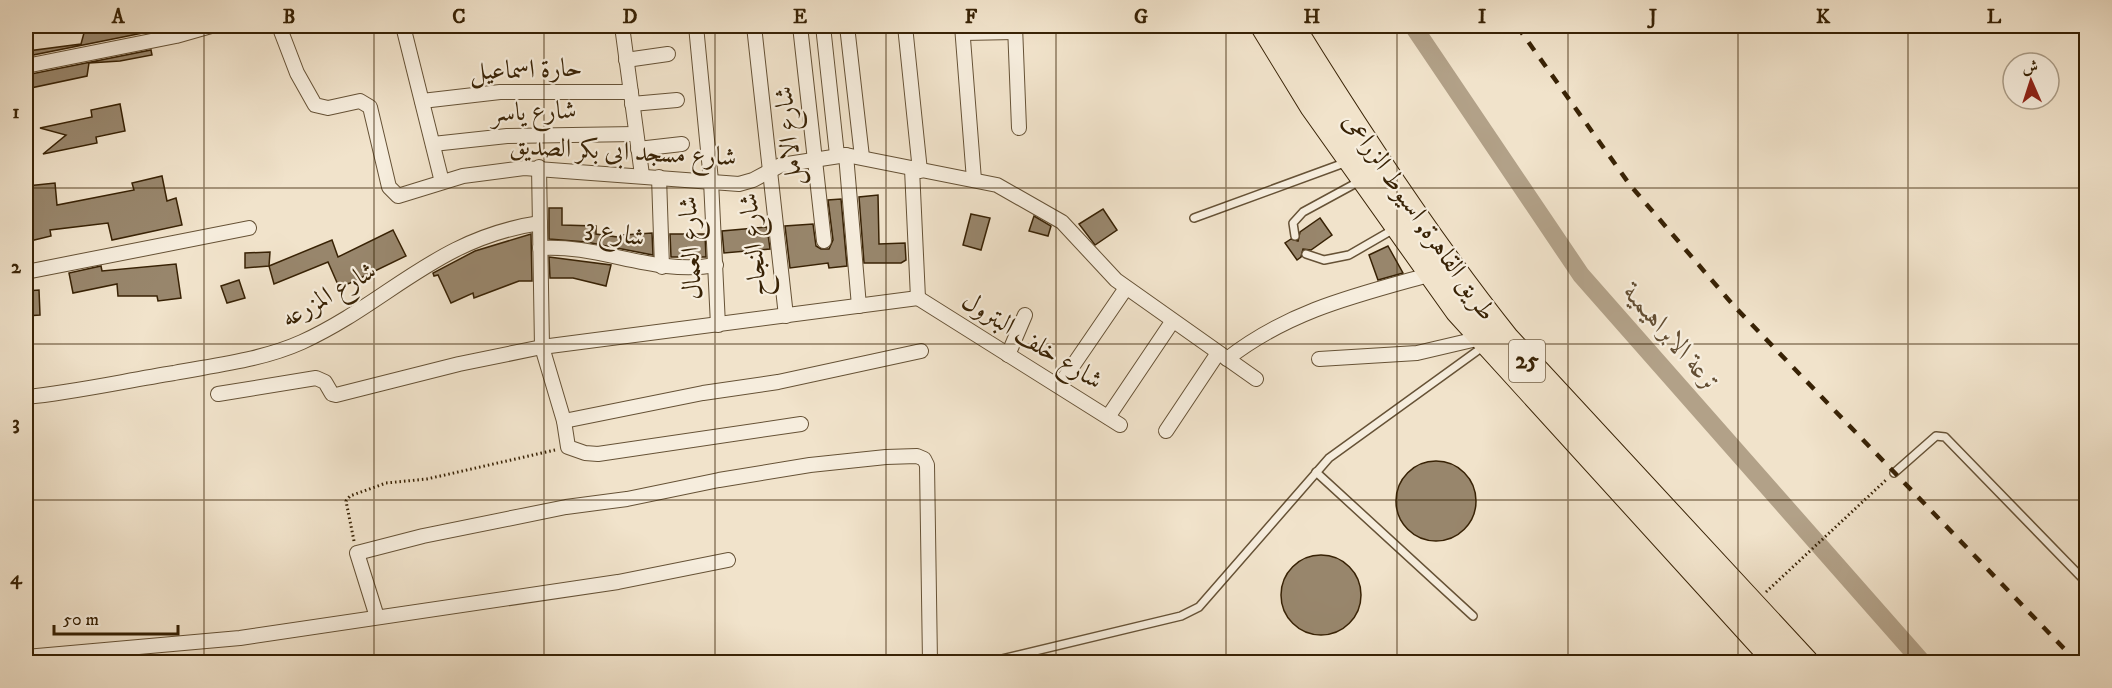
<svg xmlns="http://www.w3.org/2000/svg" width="2112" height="688" font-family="'IM FELL DW Pica',Amiri,serif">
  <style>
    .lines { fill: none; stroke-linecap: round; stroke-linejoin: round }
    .canal { stroke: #b2a188; stroke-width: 18 }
    .building { fill: #98866c; stroke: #382205; stroke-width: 1.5 }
    .lane-casing { stroke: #665236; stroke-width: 10 }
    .street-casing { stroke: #665236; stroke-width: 16 }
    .highway-casing { stroke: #382205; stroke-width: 28 }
    .path { stroke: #382205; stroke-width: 3; stroke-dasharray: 1.5 3; stroke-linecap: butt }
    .lane { stroke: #f6eddd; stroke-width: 7 }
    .street { stroke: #f6eddd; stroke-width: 14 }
    .highway { stroke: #f1e3cb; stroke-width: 26 }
    .rail { stroke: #382205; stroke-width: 4.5; stroke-dasharray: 10 10; stroke-linecap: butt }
    .grid { fill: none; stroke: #382205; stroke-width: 1.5; stroke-opacity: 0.55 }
    .labels { text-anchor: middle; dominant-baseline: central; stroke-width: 4.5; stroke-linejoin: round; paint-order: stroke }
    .shield { fill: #f6eddd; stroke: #715f46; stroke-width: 1.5 }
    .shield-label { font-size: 24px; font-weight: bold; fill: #382205 }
    .street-label { font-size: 26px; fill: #382205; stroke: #f6eddd }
    .water-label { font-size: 27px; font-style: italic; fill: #634e33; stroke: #f6eddd }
    .neatline { fill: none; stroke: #382205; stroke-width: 2 }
    .grid-label { font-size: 20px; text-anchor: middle; font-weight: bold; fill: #382205 }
  </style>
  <rect width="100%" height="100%" fill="#f1e3cb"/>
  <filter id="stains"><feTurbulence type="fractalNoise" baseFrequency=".00333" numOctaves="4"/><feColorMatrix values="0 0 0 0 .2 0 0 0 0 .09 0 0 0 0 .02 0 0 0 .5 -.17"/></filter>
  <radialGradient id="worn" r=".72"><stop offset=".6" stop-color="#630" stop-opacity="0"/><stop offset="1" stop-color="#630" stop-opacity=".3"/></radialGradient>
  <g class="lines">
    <polyline class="canal" points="1413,26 1581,275 1922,662"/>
  </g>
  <g class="building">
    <polygon points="111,26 146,26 148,32 28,56 28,51 81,44 84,33 115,30"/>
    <polygon points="151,50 152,55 120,61 89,63 87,76 26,89 26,75"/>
    <polygon points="120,104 125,131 96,137 97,143 43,154 66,135 40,128 92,117 91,110"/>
    <polygon points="162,176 167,201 176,198 182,225 112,240 108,223 50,230 51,236 26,242 26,214 29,213 27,186 55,183 57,205 134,190 132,183"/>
    <polygon points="878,195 879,244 905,243 906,260 901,263 864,263 859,197"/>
    <polygon points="841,199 847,266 829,268 828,263 790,268 785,226 813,224 816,246 821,249 829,249 833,240 828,200"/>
    <polygon points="549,208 562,208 562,225 596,226 596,234 625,238 624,235 652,233 653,255 586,242 549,239"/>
    <polygon points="1103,209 1117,230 1095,245 1079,224"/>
    <polygon points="971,214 990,218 981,250 963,245"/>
    <polygon points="1034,216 1051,226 1048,236 1029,231"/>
    <polygon points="1320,218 1332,235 1311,250 1303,249 1301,257 1297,260 1285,243 1291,239 1298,241 1300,232"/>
    <polygon points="767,227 770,249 724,253 722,231"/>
    <polygon points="393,230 406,256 350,283 339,287 328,262 274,284 269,266 332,240 338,257"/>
    <polygon points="531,234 532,281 519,281 474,298 473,293 451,303 438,275 434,276 433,273 475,251"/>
    <polygon points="670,234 705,234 706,257 671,257"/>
    <polygon points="1388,246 1403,273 1378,280 1369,255"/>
    <polygon points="270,252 269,266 245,268 245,253"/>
    <polygon points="549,257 611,265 606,286 573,278 550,278"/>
    <polygon points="176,264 181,298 158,301 157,296 118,296 117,284 73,293 69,273 101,266 102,271"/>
    <polygon points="239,280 245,298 227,303 221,286"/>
    <polygon points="39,290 40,315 26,316 26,291"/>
    <circle cx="1436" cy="501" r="40"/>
    <circle cx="1321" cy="595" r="40"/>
  </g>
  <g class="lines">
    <defs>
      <g id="lane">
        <polyline points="1194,218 1347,162"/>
        <polyline points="1295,236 1293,223 1303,212 1360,181"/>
        <polyline points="1306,254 1324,260 1349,255 1394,229"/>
        <polyline points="1316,472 1473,616"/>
        <polyline points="1894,473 1936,436 1945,437 2086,582"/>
        <polyline points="989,662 1181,616 1199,607 1329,458 1484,346"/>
      </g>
      <g id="street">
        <polyline points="279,26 297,73 315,105 328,108 360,101 370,107 389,187 398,196 463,176 524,168 739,184 753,180 781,165 846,155 997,185 1062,222 1116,280 1256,379"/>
        <polyline points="403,26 442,182"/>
        <polyline points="622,26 642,175"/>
        <polyline points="696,26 711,181 718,325"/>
        <polyline points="754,26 786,316"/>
        <polyline points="800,26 824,241"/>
        <polyline points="823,26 837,155"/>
        <polyline points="847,26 862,157"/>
        <polyline points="905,26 920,171"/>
        <polyline points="962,26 974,180"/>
        <polyline points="1015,26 1019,128"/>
        <polyline points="963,33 1015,32"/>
        <polyline points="626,60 668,54"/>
        <polyline points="26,66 176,36 211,26"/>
        <polyline points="422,101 500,92 631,92"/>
        <polyline points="632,104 677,100"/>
        <polyline points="433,144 507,136 636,134"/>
        <polyline points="638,149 682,144"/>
        <polyline points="846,155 859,306"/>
        <polyline points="539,167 542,347 564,421 568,447 585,453 598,454 801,424"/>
        <polyline points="912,169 918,298"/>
        <polyline points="659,177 662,267"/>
        <path d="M 540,248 C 601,244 653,276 716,265"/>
        <polyline points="26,272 249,228"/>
        <polyline points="918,298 1120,425"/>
        <polyline points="1008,355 1025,315"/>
        <path d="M 1227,359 C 1290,310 1357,295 1432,274"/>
        <polyline points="1319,359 1417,353 1481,338"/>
        <polyline points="1059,386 1126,288"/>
        <polyline points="218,394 316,378 325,382 332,394 336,395 459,364 542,347 918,298"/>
        <path d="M 26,397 C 75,392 124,381 174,373 C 216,365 262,360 302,342 C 389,302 437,238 540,223"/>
        <polyline points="1108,417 1172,322"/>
        <polyline points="564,421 703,393 778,382 921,351"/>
        <polyline points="1166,431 1218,353"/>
        <polyline points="377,617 357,553 423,536 566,507 627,499 719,480 810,465 886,457 917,456 924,459 927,465 930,662"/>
        <polyline points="26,657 240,638 618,582 728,560"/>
      </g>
      <g id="highway">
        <polyline points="1264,26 1313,106 1458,310 1778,662"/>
        <path d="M 1291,26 C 1357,133 1427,240 1506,339 L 1805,662"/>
      </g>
    </defs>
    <use href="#lane" class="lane-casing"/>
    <use href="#street" class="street-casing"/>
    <use href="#highway" class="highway-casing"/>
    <g class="path">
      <polyline points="354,541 346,501 350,496 386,483 427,479 555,450"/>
      <polyline points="1766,592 1886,480"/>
    </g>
    <use href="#lane" class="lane"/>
    <use href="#street" class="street"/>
    <use href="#highway" class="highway"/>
    <polyline class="rail" points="1517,26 1630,185 1734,306 2077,662"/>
  </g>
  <path class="grid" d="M 204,26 L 204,662M 374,26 L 374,662M 544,26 L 544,662M 715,26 L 715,662M 886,26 L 886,662M 1056,26 L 1056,662M 1226,26 L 1226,662M 1397,26 L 1397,662M 1568,26 L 1568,662M 1738,26 L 1738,662M 1908,26 L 1908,662M 26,188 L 2086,188M 26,344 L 2086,344M 26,500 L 2086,500"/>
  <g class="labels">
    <rect class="shield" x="1509" y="340" width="36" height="42" rx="4.5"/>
    <g class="shield-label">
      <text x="1527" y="361">25</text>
    </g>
    <g class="street-label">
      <text transform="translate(526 70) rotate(-2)">حارة اسماعيل</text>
      <text transform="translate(534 112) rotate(-2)">شارع ياسر</text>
      <text transform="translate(789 136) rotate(-96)">شارع الامل</text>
      <text transform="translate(623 152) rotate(3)">شارع مسجد ابى بكر الصديق</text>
      <text transform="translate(1419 217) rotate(55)">طريق القاهرة, اسيوط الزراعى</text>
      <text transform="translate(615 233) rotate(12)">شارع 3</text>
      <text transform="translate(754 245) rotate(-96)">شارع النجاح</text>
      <text transform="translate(691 248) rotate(-93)">شارع العمال</text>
      <text transform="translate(329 295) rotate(-30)">شارع المزرعه</text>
      <text transform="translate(1032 341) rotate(32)">شارع خلف البترول</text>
    </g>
    <g class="water-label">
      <text transform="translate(1672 338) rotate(49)">ترعة الابراهيمية</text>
    </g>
  </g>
  <rect width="2112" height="688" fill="none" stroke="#f1e3cb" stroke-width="66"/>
  <g transform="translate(2031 81) rotate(357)"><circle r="28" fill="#f6eddd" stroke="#aa9c87" stroke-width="1.5"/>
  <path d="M0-4.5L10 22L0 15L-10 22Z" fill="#8f2418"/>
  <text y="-9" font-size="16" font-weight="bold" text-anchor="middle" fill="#382205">ش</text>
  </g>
  <path d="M54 625v9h124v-9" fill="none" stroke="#382205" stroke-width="3"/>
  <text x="63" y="625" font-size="18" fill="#382205" stroke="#f6eddd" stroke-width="4.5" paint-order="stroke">50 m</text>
  <rect x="33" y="33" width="2046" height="622" class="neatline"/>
  <g class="grid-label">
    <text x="118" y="23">A</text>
    <text x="289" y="23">B</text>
    <text x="459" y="23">C</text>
    <text x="630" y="23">D</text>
    <text x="800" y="23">E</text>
    <text x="971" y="23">F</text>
    <text x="1141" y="23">G</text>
    <text x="1312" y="23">H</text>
    <text x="1482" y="23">I</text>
    <text x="1653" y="23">J</text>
    <text x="1823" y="23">K</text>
    <text x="1994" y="23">L</text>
    <text x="16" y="118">1</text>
    <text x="16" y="273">2</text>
    <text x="16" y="429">3</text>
    <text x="16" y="584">4</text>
  </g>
  <rect width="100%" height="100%" filter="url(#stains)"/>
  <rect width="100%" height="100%" fill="url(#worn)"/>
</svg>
